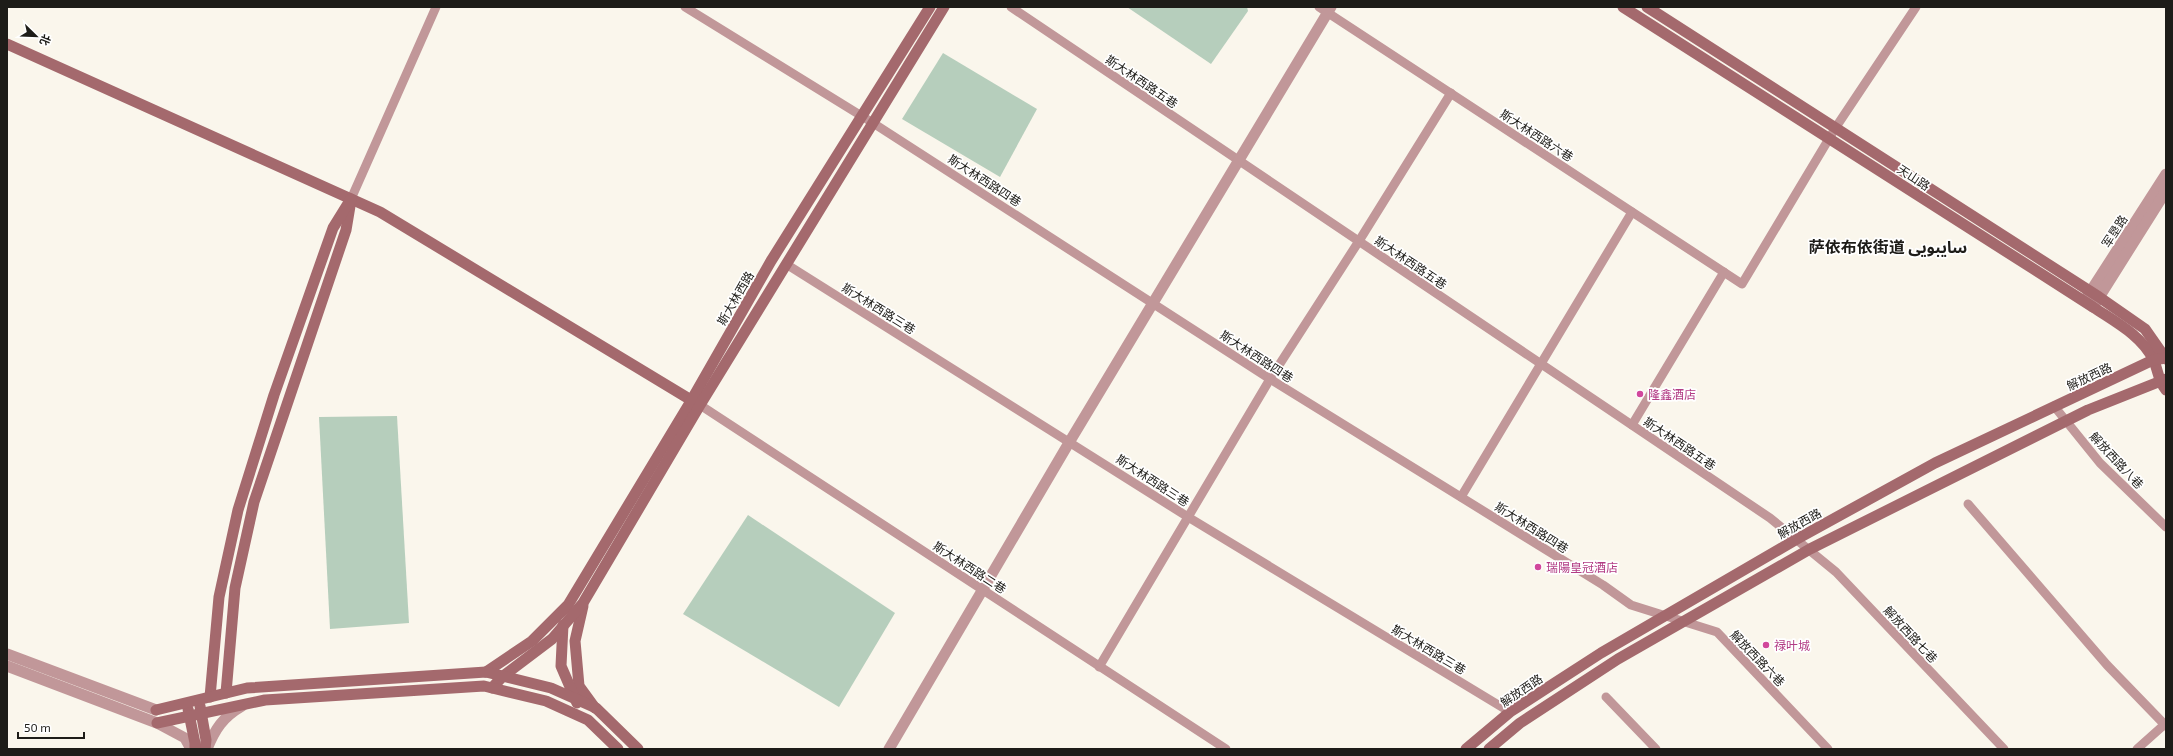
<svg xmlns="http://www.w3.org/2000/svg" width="2173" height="756" font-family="'Exo 2','Noto Sans Arabic','Noto Sans SC',sans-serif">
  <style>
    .garden { fill: #b6cebc }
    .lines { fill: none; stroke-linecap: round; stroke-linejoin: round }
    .minor { stroke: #c19799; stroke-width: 9 }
    .tertiary { stroke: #c19799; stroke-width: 11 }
    .secondary { stroke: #a4696d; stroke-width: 11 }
    .hotel-dot { fill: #d1479c; stroke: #fff; stroke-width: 1.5 }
    .labels { text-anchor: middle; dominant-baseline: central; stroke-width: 3.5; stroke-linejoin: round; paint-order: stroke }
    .street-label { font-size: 12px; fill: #1d1c18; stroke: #fff }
    .hotel-label { font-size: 12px; fill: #b23c85; stroke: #fff; text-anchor: start }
    .district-label { font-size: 16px; font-weight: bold; fill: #1d1c18; stroke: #fff }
  </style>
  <rect width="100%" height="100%" fill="#faf6ec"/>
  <g class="garden">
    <polygon points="1127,7 1247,7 1248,11 1211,64"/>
    <polygon points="943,53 1037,109 1000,177 902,119"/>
    <polygon points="397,416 409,623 330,629 319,417"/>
    <polygon points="748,515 895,613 839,707 683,614"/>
  </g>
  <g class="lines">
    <g class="minor">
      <polyline points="685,7 873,123 1270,379 1603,585 1631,605 1717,632 1828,749"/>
      <polyline points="1011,7 1770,518 1836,572 2004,749"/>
      <polyline points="1319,7 1742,284 1836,127 1916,7"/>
      <polyline points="351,199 436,7"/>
      <polyline points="786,264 1188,517 1510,712"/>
      <polyline points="700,405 1226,749"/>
      <polyline points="2054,406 2100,463 2166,527"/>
      <polyline points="1632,425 1724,272"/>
      <polyline points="1461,497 1632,212"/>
      <polyline points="1968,504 2107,665 2166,726"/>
      <polyline points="1099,667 1270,379 1359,241 1451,93"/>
      <polyline points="1606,697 1656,749"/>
      <polyline points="2137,749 2165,724"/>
    </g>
    <g class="tertiary">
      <polyline points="2085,300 2166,174"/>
      <polyline points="2093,307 2166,191"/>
      <polyline points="7,654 156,710"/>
      <polyline points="7,666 157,723 185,738 191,749"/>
      <path d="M 207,749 C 215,729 223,717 242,706"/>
      <polyline points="889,749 1070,441 1331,7"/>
    </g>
    <g class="secondary">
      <path d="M 1623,7 L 2093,307 C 2115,322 2141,335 2153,359 C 2159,371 2157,379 2166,390"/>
      <polyline points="1647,7 2099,297 2145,329 2166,359"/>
      <polyline points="7,44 380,212 696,403"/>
      <polyline points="583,606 575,641 579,686 595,708"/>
      <polyline points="563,625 561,666 577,703"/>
      <polyline points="486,672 532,641 568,605 691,401 771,261 930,7"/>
      <polyline points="492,688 502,677 552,639 583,603 700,405 944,7"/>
      <polyline points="226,693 235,588 254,502 346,230 350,206"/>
      <polyline points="210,697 219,597 238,510 274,395 333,228 351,199"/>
      <polyline points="200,706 206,740 205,749"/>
      <polyline points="188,709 195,743 195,749"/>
      <polyline points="156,710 247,688 486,672 551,688 596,708 638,749"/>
      <polyline points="157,723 265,700 484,686 546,701 588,720 618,749"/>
      <polyline points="1466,749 1510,712 1601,653 1797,539 1935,463 2153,360 2166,358"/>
      <polyline points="1489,749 1520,723 1618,659 1810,549 2088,410 2166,379"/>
    </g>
  </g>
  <g class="hotel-dot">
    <circle cx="1640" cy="394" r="4"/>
    <circle cx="1538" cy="567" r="4"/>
    <circle cx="1766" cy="645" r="4"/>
  </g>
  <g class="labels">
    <g class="street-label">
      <text transform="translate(1142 81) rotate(34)">斯大林西路五巷</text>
      <text transform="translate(1537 135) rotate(33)">斯大林西路六巷</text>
      <text transform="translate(1914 177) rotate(33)">天山路</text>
      <text transform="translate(985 180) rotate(33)">斯大林西路四巷</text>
      <text transform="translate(2114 231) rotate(-57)">军垦路</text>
      <text transform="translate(1411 262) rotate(34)">斯大林西路五巷</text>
      <text transform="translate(735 298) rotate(-60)">斯大林西路</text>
      <text transform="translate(879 308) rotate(32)">斯大林西路三巷</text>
      <text transform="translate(1257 356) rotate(33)">斯大林西路四巷</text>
      <text transform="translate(2089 376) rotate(-25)">解放西路</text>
      <text transform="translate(1680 443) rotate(34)">斯大林西路五巷</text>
      <text transform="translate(2117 460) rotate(47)">解放西路八巷</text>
      <text transform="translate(1153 480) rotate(33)">斯大林西路三巷</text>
      <text transform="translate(1799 523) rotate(-29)">解放西路</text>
      <text transform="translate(1532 527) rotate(32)">斯大林西路四巷</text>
      <text transform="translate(970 567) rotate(33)">斯大林西路二巷</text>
      <text transform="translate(1911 634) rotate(47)">解放西路七巷</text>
      <text transform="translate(1429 649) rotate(31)">斯大林西路三巷</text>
      <text transform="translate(1758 658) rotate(46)">解放西路六巷</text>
      <text transform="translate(1521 690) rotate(-34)">解放西路</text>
    </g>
    <g class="hotel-label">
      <text x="1648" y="394">隆鑫酒店</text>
      <text x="1546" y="567">瑞陽皇冠酒店</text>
      <text x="1774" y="645">禄叶城</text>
    </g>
    <g class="district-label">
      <text x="1888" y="246">萨依布依街道 سايبويى</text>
    </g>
  </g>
  <rect width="2173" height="756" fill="none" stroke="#1d1c18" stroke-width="16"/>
  <g transform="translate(36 36) rotate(113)" stroke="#ffffff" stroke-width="3" paint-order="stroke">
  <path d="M0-3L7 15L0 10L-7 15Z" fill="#1d1c18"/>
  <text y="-6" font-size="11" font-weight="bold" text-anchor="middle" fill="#1d1c18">北</text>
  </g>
  <path d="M18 732v6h66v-6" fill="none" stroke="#1d1c18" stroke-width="2"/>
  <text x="24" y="732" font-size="12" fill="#1d1c18" stroke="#ffffff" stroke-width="3" paint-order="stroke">50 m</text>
</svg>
